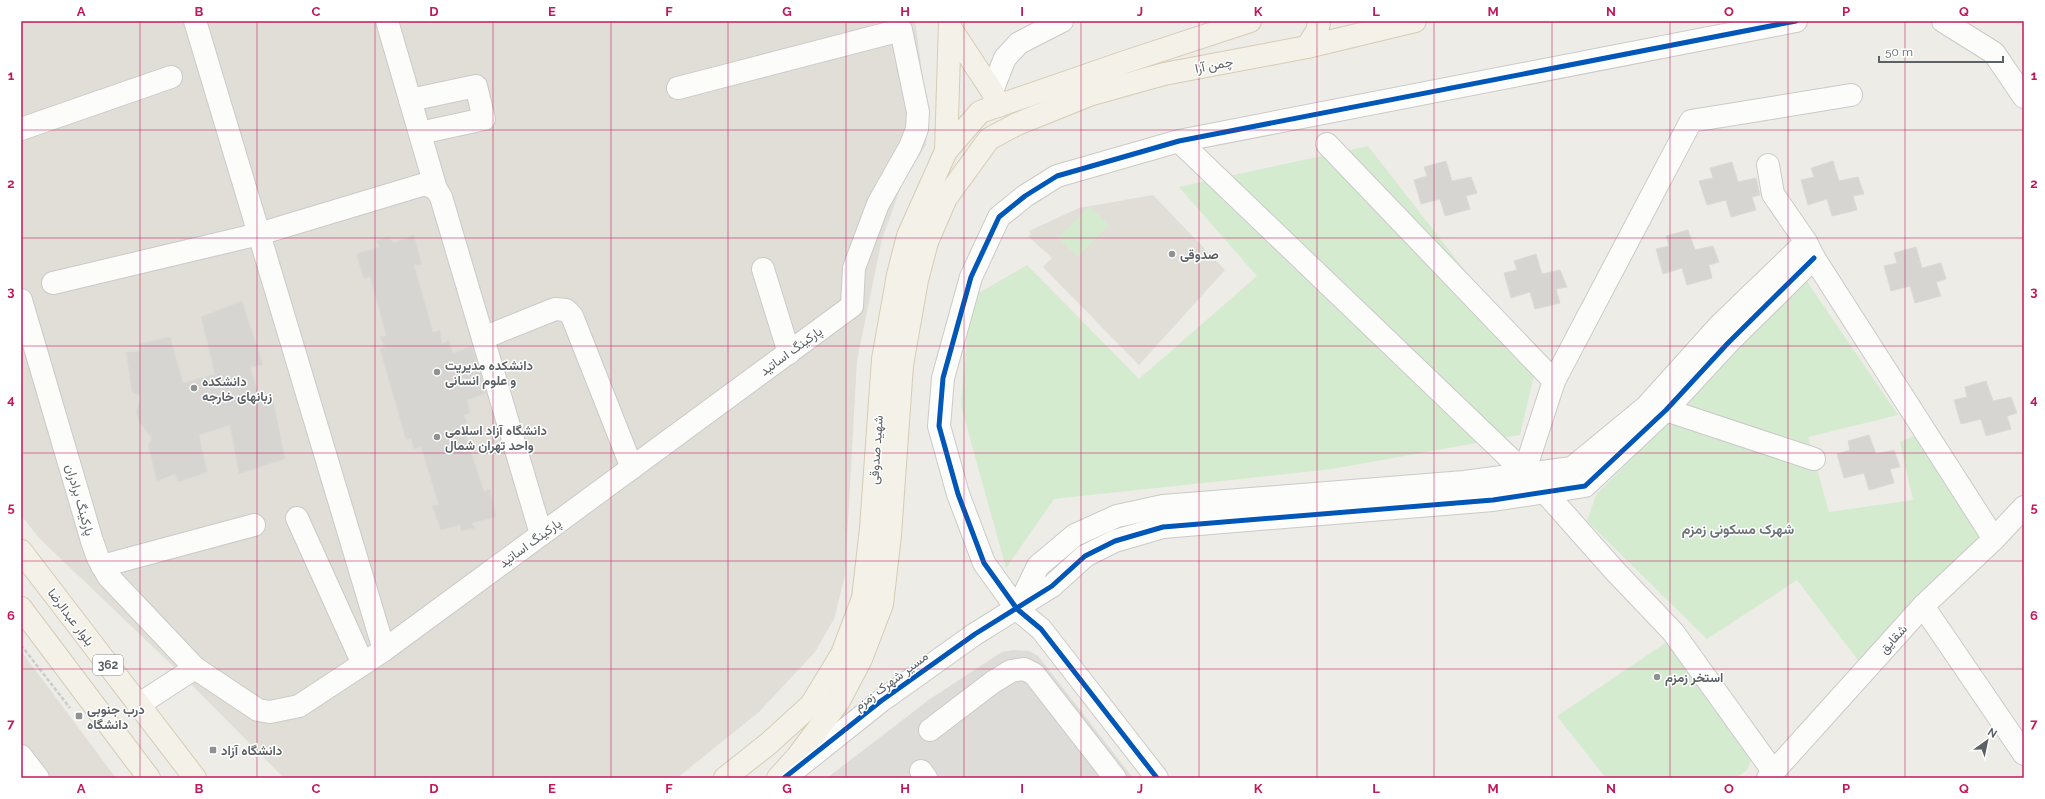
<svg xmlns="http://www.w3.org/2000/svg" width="2045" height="799" font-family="Raleway,Vazirmatn,sans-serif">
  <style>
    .industrial { fill: #dedcd8 }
    .education { fill: #e0ded7 }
    .green { fill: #d4ebd0 }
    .building { fill: #d6d5d2; stroke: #dcdad6 }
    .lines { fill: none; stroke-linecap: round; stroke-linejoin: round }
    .minor-casing { stroke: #cacac9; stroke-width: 24 }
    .major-casing { stroke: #d7ccb3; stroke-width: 24 }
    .path { stroke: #c9ceca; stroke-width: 2.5; stroke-dasharray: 4 2; stroke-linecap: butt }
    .minor { stroke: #fcfcfb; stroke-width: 22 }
    .major { stroke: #f3f1e8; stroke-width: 22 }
    .cycleway-casing { stroke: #fff; stroke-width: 8 }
    .cycleway { stroke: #0057b8; stroke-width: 5 }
    .grid { fill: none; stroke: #c2185b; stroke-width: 1; stroke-opacity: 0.55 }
    .poi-dot { fill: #8f9293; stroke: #fff; stroke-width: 1.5 }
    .labels { text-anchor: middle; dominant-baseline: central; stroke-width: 3; stroke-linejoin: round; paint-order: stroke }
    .shield { fill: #fff; stroke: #8d9094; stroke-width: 1 }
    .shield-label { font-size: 12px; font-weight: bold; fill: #5c6166 }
    .street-label { font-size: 13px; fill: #5c6166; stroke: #fff }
    .poi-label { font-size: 13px; font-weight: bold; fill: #5c6166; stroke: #fff; text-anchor: start }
    .neighbourhood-label { font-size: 14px; font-weight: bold; fill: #6d7378; stroke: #fff }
    .neatline { fill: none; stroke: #c2185b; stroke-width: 1.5 }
    .grid-label { font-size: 13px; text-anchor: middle; font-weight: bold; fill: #c2185b }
  </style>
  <rect width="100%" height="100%" fill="#edece7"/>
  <polygon class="industrial" points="1013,650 1029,651 1038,656 1133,778 827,778 930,699 1002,652"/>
  <g class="education">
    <polygon points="21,21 915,21 927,108 926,145 902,184 882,239 857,360 845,575 834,619 815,652 759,712 677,778 284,778 174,667 39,538 21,515"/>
    <polygon points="1153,195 1225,270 1139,365 1043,267 1052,258 1028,236 1031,235 1029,231 1079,208"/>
    <polygon points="21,651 116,778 21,778"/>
  </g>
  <g class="green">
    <polygon points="1368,146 1537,363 1520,435 1332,469 1054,499 1006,568 961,406 970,298 1027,265 1139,379 1257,276 1179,187"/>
    <polygon points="1089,206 1109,225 1078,257 1058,238"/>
    <polygon points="1806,280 1898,415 1808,437 1829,512 1913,500 1900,442 1914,436 1980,538 1858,660 1797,580 1707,639 1587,521 1596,495"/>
    <polygon points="1673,638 1752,757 1747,770 1736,778 1606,778 1557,716"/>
  </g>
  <g class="building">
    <polygon points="1446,161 1452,181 1471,177 1477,193 1466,196 1470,209 1445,216 1440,199 1421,204 1414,180 1427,176 1424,167"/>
    <polygon points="1833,161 1839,181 1858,177 1864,194 1853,196 1857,210 1832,216 1827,199 1808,205 1801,180 1814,177 1811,168"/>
    <polygon points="1732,162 1738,182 1756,178 1760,195 1752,197 1756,210 1731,217 1726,200 1707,205 1699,181 1713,178 1710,168"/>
    <polygon points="1688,230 1695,250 1713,246 1719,262 1709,265 1712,278 1687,285 1682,268 1663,274 1656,249 1669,246 1666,236"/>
    <polygon points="414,235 422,265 414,265 433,332 440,330 442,344 449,340 453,353 472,346 486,393 467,400 470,413 464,415 467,422 462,425 484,491 490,489 496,517 472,523 475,528 461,531 460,525 441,530 432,506 439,505 421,447 414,449 411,438 406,440 380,349 385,347 380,337 386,335 370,276 364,279 356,254 380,247 376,241 389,236 393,243"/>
    <polygon points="1916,247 1922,268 1941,263 1946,279 1936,282 1941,296 1915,303 1910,286 1891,291 1884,266 1897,263 1894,253"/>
    <polygon points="1536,254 1542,274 1560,270 1567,287 1556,289 1560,303 1535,309 1530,292 1511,298 1504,273 1517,270 1514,261"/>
    <polygon points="242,301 263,365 250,367 262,405 273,399 285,459 239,474 230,425 199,435 207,472 178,482 175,474 157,481 148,445 152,438 140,423 136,413 141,396 132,392 126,352 141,351 139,344 170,337 183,383 215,374 201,317"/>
    <polygon points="1986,381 1993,401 2011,397 2017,413 2007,416 2011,429 1986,436 1981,419 1961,424 1954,400 1967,397 1965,387"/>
    <polygon points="1869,435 1876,454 1894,450 1900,467 1890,469 1894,483 1869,490 1864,473 1844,478 1837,454 1850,450 1848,441"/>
  </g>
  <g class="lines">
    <defs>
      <g id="minor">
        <polyline points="195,21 384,650"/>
        <polyline points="387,21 436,189"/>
        <polyline points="1943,21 1994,53 2024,97"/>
        <polyline points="992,91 1005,58 1019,43 1062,21"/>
        <polyline points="410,100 476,86 484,119 420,133"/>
        <polyline points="21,129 171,77"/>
        <polyline points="1179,141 1544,491 1614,570 1673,632 1773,771"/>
        <polyline points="1327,144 1554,381"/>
        <polyline points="1768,165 1773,194 1806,242 1814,258 1994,539"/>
        <polyline points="763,269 789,353"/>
        <polyline points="53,283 259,234 425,184 436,189 441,197 541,534"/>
        <polyline points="21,300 92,541 98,558 108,576 195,668 258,710 270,712 299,706 384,650 852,306 854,268 878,204 910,147 917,129 918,112 901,30 678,88"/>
        <polyline points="483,338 555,309 566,310 572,316 632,468"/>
        <polyline points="1654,408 1666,410 1814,459"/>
        <polyline points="1524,473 1554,381 1691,121 1851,95"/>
        <polyline points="297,518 363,664"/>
        <polyline points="102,566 254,525"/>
        <polyline points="1923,606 2024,754"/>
        <polyline points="1017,609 1038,566 1075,535 1117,516 1163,506 1464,482 1572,468 1646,407 1718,327 1806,242"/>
        <polyline points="138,705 195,668"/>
        <polyline points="930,730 993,682 1011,671 1024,669 1034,674 1115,778"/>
        <polyline points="21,756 38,778"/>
        <polyline points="921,771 926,778"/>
        <polyline points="787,776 881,701 975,634 1052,586 1085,556 1115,541 1163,527 1493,500 1585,486 1666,410 1728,343 1814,258"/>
        <polyline points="1157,778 1041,629 1017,609 984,563 958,494 939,426 943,378 971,277 999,217 1025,196 1057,176 1179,141 1796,21"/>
        <polyline points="1768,778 1923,606 1994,539 2024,507"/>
      </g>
      <g id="major">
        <polyline points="951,29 992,91 999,106"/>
        <polyline points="1307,47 1317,31 1319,23 1318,21"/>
        <polyline points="946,151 950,21"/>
        <polyline points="21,551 195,778"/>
        <polyline points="21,608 149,778"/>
        <polyline points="725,778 768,744 811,705 842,654 863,598 871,529 883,359 898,275 908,236 946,151 980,112 1125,62 1250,21"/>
        <polyline points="778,778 797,757 839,701 861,659 882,604 890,535 902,365 917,280 927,242 946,198 989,139 1017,124 1089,95 1164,74 1307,47 1415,21"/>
      </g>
    </defs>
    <use href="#minor" class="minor-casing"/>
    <use href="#major" class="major-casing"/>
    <polyline class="path" points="21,645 70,708"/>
    <use href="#minor" class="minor"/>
    <use href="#major" class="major"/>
    <defs>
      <g id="cycleway">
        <polyline points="784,778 881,701 975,634 1052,586 1085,556 1115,541 1163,527 1493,500 1585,486 1666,410 1728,343 1814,258"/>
        <polyline points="1157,778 1041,629 1017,609 984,563 958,494 939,426 943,378 971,277 999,217 1025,196 1057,176 1179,141 1796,21"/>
      </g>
    </defs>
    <use href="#cycleway" class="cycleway-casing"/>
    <use href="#cycleway" class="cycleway"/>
  </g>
  <path class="grid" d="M 140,21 L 140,778M 257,21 L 257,778M 375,21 L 375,778M 493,21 L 493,778M 611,21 L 611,778M 728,21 L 728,778M 846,21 L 846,778M 964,21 L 964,778M 1081,21 L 1081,778M 1199,21 L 1199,778M 1317,21 L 1317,778M 1434,21 L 1434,778M 1552,21 L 1552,778M 1670,21 L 1670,778M 1788,21 L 1788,778M 1905,21 L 1905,778M 21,130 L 2024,130M 21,238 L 2024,238M 21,346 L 2024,346M 21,453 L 2024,453M 21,561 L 2024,561M 21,669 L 2024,669"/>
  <g class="poi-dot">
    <circle cx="1172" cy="254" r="4"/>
    <circle cx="437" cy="372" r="4"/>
    <circle cx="194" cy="388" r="4"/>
    <circle cx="437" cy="437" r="4"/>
    <circle cx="1657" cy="677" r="4"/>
    <rect x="75" y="712" width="8" height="8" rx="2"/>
    <rect x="209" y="746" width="8" height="8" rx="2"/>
  </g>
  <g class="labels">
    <rect class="shield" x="93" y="655" width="30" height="20" rx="3"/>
    <g class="shield-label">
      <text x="108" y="665">362</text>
    </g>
    <g class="street-label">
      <text transform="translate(1214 65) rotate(-11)">چمن آرا</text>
      <text transform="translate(791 351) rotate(-36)">پارکینگ اساتید</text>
      <text transform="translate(876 450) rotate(-86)">شهید صدوقی</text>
      <text transform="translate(80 500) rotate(74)">پارکینگ برادران</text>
      <text transform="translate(530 543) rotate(-36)">پارکینگ اساتید</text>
      <text transform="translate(71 617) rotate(53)">بلوار عبدالرضا</text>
      <text transform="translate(1893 639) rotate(-48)">شقایق</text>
      <text transform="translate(891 681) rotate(-37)">مسیر شهرک زمزم</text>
    </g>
    <g class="poi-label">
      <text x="1180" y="254">صدوقی</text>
      <text x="445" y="365">دانشکده مدیریت<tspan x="445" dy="15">و علوم انسانی</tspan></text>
      <text x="202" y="381">دانشکده<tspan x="202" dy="15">زبانهای خارجه</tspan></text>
      <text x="445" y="430">دانشگاه آزاد اسلامی<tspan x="445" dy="15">واحد تهران شمال</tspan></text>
      <text x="1665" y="677">استخر زمزم</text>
      <text x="87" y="709">درب جنوبی<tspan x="87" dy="15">دانشگاه</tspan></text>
      <text x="221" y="750">دانشگاه آزاد</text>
    </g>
    <g class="neighbourhood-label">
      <text x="1738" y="529">شهرک مسکونی زمزم</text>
    </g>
  </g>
  <rect width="2045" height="799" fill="none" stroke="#ffffff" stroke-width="44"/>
  <g transform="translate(1987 741) rotate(33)" stroke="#ffffff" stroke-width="3" paint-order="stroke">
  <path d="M0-3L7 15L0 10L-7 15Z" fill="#5c6166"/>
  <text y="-6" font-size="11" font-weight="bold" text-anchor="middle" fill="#5c6166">N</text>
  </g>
  <path d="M1879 56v6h124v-6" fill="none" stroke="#5c6166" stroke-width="2"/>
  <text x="1885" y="56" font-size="12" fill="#5c6166" stroke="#ffffff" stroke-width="3" paint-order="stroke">50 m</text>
  <rect x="22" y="22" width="2001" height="755" class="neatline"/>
  <g class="grid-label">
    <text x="81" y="16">A</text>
    <text x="199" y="16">B</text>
    <text x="316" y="16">C</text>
    <text x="434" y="16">D</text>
    <text x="552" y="16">E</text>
    <text x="669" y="16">F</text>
    <text x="787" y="16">G</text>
    <text x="905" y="16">H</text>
    <text x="1022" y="16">I</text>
    <text x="1140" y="16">J</text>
    <text x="1258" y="16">K</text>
    <text x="1376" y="16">L</text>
    <text x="1493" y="16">M</text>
    <text x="1611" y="16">N</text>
    <text x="1729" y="16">O</text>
    <text x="1846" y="16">P</text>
    <text x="1964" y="16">Q</text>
    <text x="11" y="80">1</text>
    <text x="2034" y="80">1</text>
    <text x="11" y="188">2</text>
    <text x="2034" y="188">2</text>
    <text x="11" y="296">3</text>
    <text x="2034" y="296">3</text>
    <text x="11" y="404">4</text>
    <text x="2034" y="404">4</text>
    <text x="11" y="512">5</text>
    <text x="2034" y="512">5</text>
    <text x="11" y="620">6</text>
    <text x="2034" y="620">6</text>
    <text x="11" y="728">7</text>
    <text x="2034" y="728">7</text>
    <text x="81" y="793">A</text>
    <text x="199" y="793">B</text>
    <text x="316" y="793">C</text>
    <text x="434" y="793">D</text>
    <text x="552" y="793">E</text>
    <text x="669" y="793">F</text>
    <text x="787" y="793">G</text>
    <text x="905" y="793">H</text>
    <text x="1022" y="793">I</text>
    <text x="1140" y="793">J</text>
    <text x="1258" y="793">K</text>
    <text x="1376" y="793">L</text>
    <text x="1493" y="793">M</text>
    <text x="1611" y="793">N</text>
    <text x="1729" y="793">O</text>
    <text x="1846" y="793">P</text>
    <text x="1964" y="793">Q</text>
  </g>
</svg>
